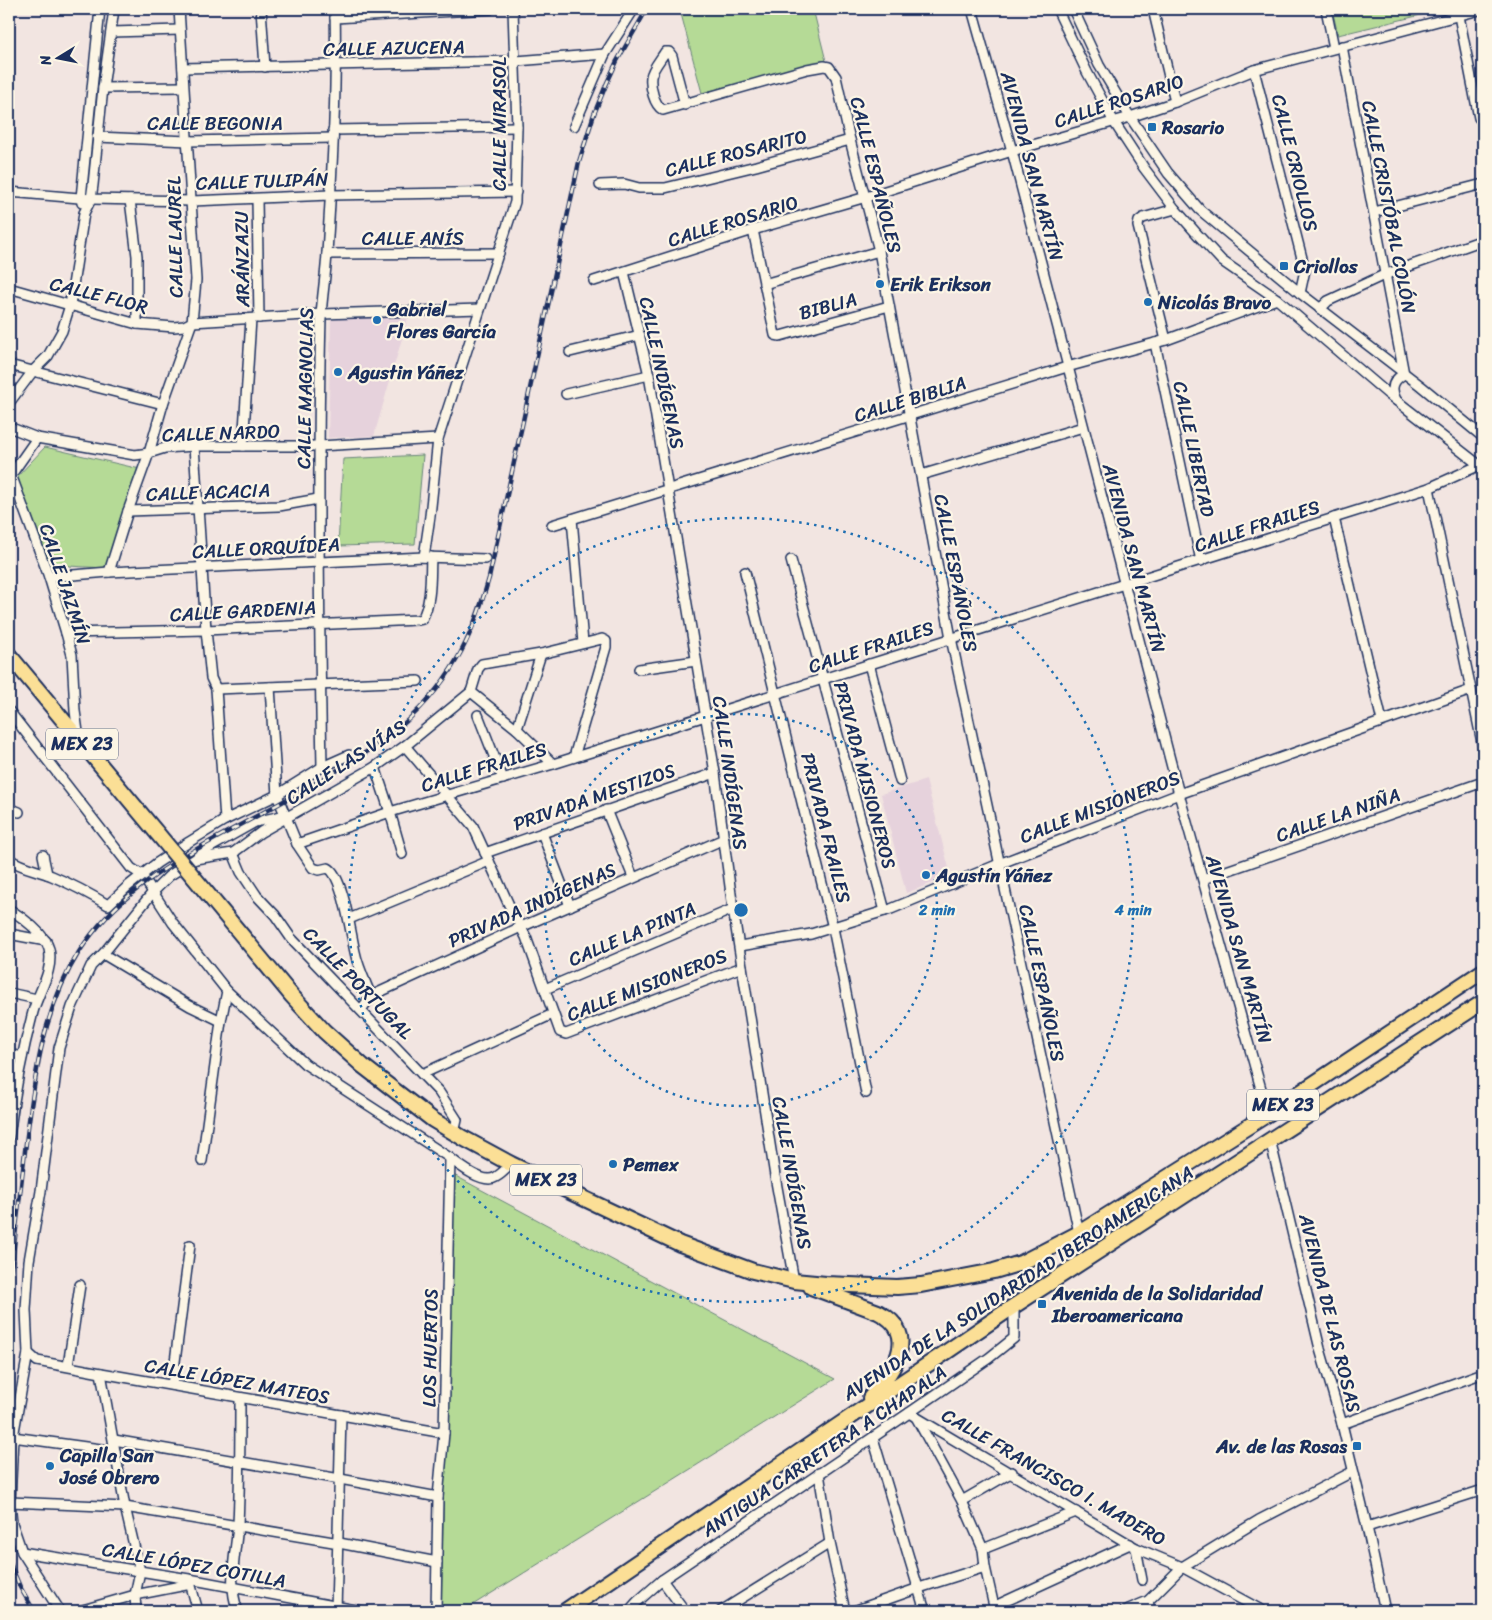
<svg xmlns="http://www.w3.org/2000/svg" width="1492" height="1620" font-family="Sriracha,sans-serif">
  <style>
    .built { fill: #e6d2dc }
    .green { fill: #b5da96; stroke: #68847a }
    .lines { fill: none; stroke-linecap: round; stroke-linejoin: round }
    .minor-casing { stroke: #1b2f5e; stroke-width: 12 }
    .highway-casing { stroke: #1b2f5e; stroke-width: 18 }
    .minor { stroke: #fcf5e5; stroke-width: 9 }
    .highway { stroke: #fbdf96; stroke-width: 14 }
    .rail-casing { stroke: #1b2f5e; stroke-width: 4.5 }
    .rail { stroke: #fcf5e5; stroke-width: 2.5; stroke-dasharray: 8; stroke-linecap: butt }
    .highway-bridge-casing { stroke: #1b2f5e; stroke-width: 18; stroke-linecap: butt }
    .highway-bridge { stroke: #fbdf96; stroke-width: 14 }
    .ring { fill: none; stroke: #1f6fb2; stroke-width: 2.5; stroke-dasharray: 2.5 5 }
    .poi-dot { fill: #1f6fb2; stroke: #fcf5e5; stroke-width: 2 }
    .labels { text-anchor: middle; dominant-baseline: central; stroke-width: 4.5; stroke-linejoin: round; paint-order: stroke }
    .shield { fill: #fcf5e5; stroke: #5e6a86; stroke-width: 1 }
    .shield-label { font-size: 18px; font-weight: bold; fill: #1b2f5e }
    .street-label { font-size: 19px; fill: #1b2f5e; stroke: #fcf5e5 }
    .poi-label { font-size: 19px; font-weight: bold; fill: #1b2f5e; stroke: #fcf5e5; text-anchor: start }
    .centre { fill: #1f6fb2; stroke: #fcf5e5; stroke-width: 2.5 }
    .ring-label { font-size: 15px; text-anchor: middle; font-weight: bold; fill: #1f6fb2; stroke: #fcf5e5; stroke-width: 4.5; stroke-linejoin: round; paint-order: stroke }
  </style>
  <rect width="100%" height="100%" fill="#f2e5e1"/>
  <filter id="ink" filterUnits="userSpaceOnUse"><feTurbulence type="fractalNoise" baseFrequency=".02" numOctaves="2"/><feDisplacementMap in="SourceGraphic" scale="10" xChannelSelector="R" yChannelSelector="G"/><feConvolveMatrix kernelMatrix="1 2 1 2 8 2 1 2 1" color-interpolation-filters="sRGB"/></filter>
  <g filter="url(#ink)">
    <g class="built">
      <polygon points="409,314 374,436 328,438 331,320"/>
      <polygon points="926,780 951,876 906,893 881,794"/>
    </g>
    <g class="green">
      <polygon points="685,9 813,9 826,61 702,93 680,10"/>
      <polygon points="1332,9 1446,9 1338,35"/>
      <polygon points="45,447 140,469 106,568 49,565 17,477"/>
      <polygon points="423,455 415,544 338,546 343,459"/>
      <polygon points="450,1173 835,1379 463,1611 441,1611"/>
    </g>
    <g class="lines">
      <defs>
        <g id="minor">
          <polyline points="261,9 265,67"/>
          <polyline points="972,9 1012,151 1179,794 1268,1114"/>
          <polyline points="1057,9 1087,72 1114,122 1144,168 1175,209 1198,235 1222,261 1277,299 1388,394 1483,468"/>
          <polyline points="1073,9 1099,65 1130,117 1168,173 1200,210 1300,293 1421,386 1483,437"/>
          <polyline points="1153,9 1175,102"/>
          <polyline points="1326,9 1334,48"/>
          <polyline points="1459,16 1479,118"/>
          <polyline points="335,18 490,9"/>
          <polyline points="112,32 180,30"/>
          <path d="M 1342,46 L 1404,374 C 1393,380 1390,388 1396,400"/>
          <polyline points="183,68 516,61 605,54"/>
          <polyline points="1254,70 1305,270 1300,293"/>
          <polyline points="103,88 183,87"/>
          <path d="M 685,105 L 672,56 L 669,52 L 665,52 C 661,59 652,69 651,77 C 650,87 654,105 663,110 L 807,69 L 824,66 L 829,67 L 836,77 L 850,140 L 879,251 L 951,638 L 1079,1233"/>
          <polyline points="574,126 605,54 634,9"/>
          <polyline points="333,130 517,127"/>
          <polyline points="97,137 188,141 333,138"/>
          <polyline points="600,185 624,184 639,188 665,188 756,166 850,140"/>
          <polyline points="9,192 91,199 192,201 330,195 516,192"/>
          <polyline points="257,199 259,318"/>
          <polyline points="130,200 137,256 137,324"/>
          <polyline points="82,203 81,198 100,9"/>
          <polyline points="1374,212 1483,184"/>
          <polyline points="753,230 775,335 780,336 889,306"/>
          <polyline points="327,254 499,253"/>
          <polyline points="624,272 649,375 715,773 733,909 775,1176 794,1281"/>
          <polyline points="594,281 753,230 866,197 1012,151 1130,117 1175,102 1254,70 1483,9"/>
          <polyline points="764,284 879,251"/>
          <polyline points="9,288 137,324 174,327 184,326 192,322 322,314 480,309"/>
          <polyline points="1320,309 1328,301 1384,275 1483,240"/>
          <polyline points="1166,340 1138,226 1139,221 1143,218 1175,209"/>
          <polyline points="1155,343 1201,561"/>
          <polyline points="570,352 640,335"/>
          <polyline points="9,365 163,404"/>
          <polyline points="566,394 649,375"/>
          <polyline points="9,403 33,371 48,356 62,331 70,305 84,213 91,199 93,185 103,88 114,9"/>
          <polyline points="9,427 37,438 135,455 149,453 165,448 194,446 319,446 438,439"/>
          <polyline points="194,446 206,630 211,678 216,689 225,820"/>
          <polyline points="243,446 251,319"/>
          <polyline points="9,469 49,577 66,633 72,655 75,711 79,739"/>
          <polyline points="11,475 37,438"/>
          <polyline points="921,475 1083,427"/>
          <polyline points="1429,488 1483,747"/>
          <polyline points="128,511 279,506 318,499"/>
          <polyline points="1334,518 1382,721"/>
          <polyline points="572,519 583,643"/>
          <polyline points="552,525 1067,367 1166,340 1277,299"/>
          <polyline points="424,557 430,516 438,439 515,202 517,127 513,9"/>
          <polyline points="791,560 885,911"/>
          <polyline points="109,572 128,511 149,453 163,404 192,322 196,280 179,9"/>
          <polyline points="745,572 833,928 866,1093"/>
          <polyline points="49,577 109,572 424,557 485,559"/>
          <path d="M 66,633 L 206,630 L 417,620 L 422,619 C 432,601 430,577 431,557"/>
          <polyline points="869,664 900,781"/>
          <polyline points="639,669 696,661"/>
          <path d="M 270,687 L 277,795 L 297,844 L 313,868 L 319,870 L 328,868 C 343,875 351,935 355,952 C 358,967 365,981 371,996"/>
          <polyline points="216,689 418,681"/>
          <polyline points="471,692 478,669 482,664 541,654 602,639 606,641 606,647 574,757"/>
          <polyline points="471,692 517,729 553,764"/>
          <polyline points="9,711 131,868 142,875 173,923 227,991 221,1021 202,1161"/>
          <polyline points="478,715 503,779"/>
          <polyline points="517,729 541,654"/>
          <polyline points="405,746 473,826 509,905 526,937 560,1032 566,1034 742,967"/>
          <path d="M 322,767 C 319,617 317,468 321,317 C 322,296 326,274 327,253 C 332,172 337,90 335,9"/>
          <polyline points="375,767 390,812 402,854"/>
          <polyline points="9,808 19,812"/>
          <polyline points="606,810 633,877"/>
          <polyline points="542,833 570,906"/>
          <polyline points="297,844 390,812 553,764 1334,518 1429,488 1480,465"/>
          <polyline points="233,853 241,872 257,896 275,915 291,938 439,1092 457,1120 454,1133"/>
          <polyline points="485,853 715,773"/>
          <polyline points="43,855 47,874"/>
          <path d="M 9,859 C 22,868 37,870 52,876 C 71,884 90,894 108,905 L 127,887 L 157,863 L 189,842 L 225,820 L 277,795 L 322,767 L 349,755"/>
          <polyline points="196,859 200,853 255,822 286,815"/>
          <polyline points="1203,879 1483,782"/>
          <path d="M 9,909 C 22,917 45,934 49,949 C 54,971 38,992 33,1012 C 22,1053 14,1095 9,1137"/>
          <polyline points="349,919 489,861"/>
          <polyline points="9,934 46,941"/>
          <polyline points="740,946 811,934 891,909 999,864 1179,794 1471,690"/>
          <polyline points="103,954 190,1006 221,1021"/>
          <polyline points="545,989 733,909"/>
          <polyline points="227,991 305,1064 450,1158"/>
          <polyline points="9,993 37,999"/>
          <polyline points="361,1010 371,996 521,927 724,839"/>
          <polyline points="9,1054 22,1057"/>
          <polyline points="422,1074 553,1014"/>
          <polyline points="1270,1139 1320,1349 1342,1424 1367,1527 1385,1611"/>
          <polyline points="28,1353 37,1361 101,1373 444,1433"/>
          <polyline points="68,1366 80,1285"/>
          <polyline points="101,1373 125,1507 140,1571 135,1595 136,1611"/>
          <polyline points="172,1385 190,1245"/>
          <polyline points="909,1413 1136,1548 1182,1567 1263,1611"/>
          <polyline points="916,1417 962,1501 983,1549 985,1567 995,1611"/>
          <polyline points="1342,1424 1483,1373"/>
          <polyline points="13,1437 115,1451"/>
          <polyline points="873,1438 925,1611"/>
          <polyline points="114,1440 340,1479 438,1497"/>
          <polyline points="819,1473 830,1543 845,1611"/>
          <polyline points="962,1501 1012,1472"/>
          <polyline points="10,1502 125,1507 339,1543 437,1562"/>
          <polyline points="1367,1527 1483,1490"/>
          <polyline points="1136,1548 1142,1580"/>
          <polyline points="983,1549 1076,1512"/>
          <polyline points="22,1552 189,1579 361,1611"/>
          <polyline points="189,1579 198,1611"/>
          <polyline points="662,1580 685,1611"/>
          <polyline points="1148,1601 1150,1611"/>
          <polyline points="995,1606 1130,1544"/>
          <polyline points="60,1611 22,1552 12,1523 10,1502 13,1437 28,1353 26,1310 29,1261 41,1191 59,1048 72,1007 91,966 103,954 153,892 169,876 195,859 233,853 261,832 375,767 405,746 471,692"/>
          <polyline points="79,1611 135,1595 191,1584"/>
          <path d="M 238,1611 C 227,1584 236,1553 238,1524 C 240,1482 240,1440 240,1398"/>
          <polyline points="336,1611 341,1415"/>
          <path d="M 436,1611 L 438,1497 L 444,1433 L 450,1158 C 460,1166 484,1185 496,1177 C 502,1174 507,1168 511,1164"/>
          <polyline points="629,1611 637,1602 662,1580 909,1413 989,1358 1014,1338 1014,1306"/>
          <polyline points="721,1611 830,1543"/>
          <polyline points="854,1611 919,1588 985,1567"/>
          <polyline points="1124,1611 1148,1601 1182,1567 1259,1520 1352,1472"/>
        </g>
        <g id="highway">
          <polyline points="9,655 157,833"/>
          <polyline points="201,886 292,996 324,1031 363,1066 433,1120 463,1138 511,1164 680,1244 753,1271 794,1281 826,1284 897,1287 921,1285 994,1271 1021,1263 1079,1233 1268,1114 1483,971"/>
          <path d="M 811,1287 L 878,1312 C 922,1334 892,1373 870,1398"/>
          <polyline points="565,1611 1014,1306 1483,1002"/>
        </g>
      </defs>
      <use href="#minor" class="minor-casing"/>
      <use href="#highway" class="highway-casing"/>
      <use href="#minor" class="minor"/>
      <use href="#highway" class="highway"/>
      <defs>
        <g id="rail">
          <path d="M 9,1289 C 14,1243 20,1197 25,1151 C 34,1082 41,1013 79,952 C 113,899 165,866 220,836 C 248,821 277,805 305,789 C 366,755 421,722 457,659 C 472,634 481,606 489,578 L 579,162 L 594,114 L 606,85 L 617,61 L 647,9"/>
          <polyline points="9,1561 20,1587 34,1611"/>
        </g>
      </defs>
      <use href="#rail" class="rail-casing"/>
      <use href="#rail" class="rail"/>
      <defs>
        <polyline id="highway-bridge" points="157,833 201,886"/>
      </defs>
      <use href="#highway-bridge" class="highway-bridge-casing"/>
      <use href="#highway-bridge" class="highway-bridge"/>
    </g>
  </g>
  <g class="ring">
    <circle cx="741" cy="910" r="196"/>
    <circle cx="741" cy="910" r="392"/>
  </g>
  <g class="poi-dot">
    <rect x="1147" y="122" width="10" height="10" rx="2.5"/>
    <rect x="1279" y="261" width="10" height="10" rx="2.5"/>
    <circle cx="880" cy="284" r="5"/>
    <circle cx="1148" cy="302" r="5"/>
    <circle cx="377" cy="320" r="5"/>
    <circle cx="338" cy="372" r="5"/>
    <circle cx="926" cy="875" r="5"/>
    <circle cx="613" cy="1164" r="5"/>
    <rect x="1037" y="1299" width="10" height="10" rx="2.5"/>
    <rect x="1352" y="1441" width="10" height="10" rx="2.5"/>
    <circle cx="50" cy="1466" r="5"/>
  </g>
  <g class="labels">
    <g class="shield">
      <rect x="46" y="728.5" width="72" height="31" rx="4"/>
      <rect x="1247" y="1089.5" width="72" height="31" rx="4"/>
      <rect x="510" y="1164.5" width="72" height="31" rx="4"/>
    </g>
    <g class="shield-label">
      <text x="82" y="744">MEX 23</text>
      <text x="1283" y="1105">MEX 23</text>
      <text x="546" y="1180">MEX 23</text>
    </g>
    <g class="street-label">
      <text transform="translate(394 48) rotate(-1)">CALLE AZUCENA</text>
      <text transform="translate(1119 101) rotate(-18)">CALLE ROSARIO</text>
      <text x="215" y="123">CALLE BEGONIA</text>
      <text transform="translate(499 124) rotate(-90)">CALLE MIRASOL</text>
      <text transform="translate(736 153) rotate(-14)">CALLE ROSARITO</text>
      <text transform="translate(1295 163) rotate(76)">CALLE CRIOLLOS</text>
      <text transform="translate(1032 166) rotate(75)">AVENIDA SAN MARTÍN</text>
      <text transform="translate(876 175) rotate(76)">CALLE ESPAÑOLES</text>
      <text transform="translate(262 181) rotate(-2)">CALLE TULIPÁN</text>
      <text transform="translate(1389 207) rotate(79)">CALLE CRISTÓBAL COLÓN</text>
      <text transform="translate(733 221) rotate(-17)">CALLE ROSARIO</text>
      <text transform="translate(175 237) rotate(-91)">CALLE LAUREL</text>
      <text x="413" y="238">CALLE ANÍS</text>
      <text transform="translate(242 259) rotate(-91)">ARÁNZAZU</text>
      <text transform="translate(99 295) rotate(14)">CALLE FLOR</text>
      <text transform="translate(828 306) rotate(-15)">BIBLIA</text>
      <text transform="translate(662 373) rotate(78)">CALLE INDÍGENAS</text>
      <text transform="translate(305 388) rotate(-89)">CALLE MAGNOLIAS</text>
      <text transform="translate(910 399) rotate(-17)">CALLE BIBLIA</text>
      <text transform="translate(221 433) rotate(-2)">CALLE NARDO</text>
      <text transform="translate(1194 449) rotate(78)">CALLE LIBERTAD</text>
      <text transform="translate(208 492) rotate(-2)">CALLE ACACIA</text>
      <text transform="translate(1257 526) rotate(-18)">CALLE FRAILES</text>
      <text transform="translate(266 548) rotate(-3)">CALLE ORQUÍDEA</text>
      <text transform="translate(1134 558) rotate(75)">AVENIDA SAN MARTÍN</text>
      <text transform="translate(956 573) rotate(79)">CALLE ESPAÑOLES</text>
      <text transform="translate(65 584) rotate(72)">CALLE JAZMÍN</text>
      <text transform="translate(243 611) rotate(-3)">CALLE GARDENIA</text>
      <text transform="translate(871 647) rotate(-18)">CALLE FRAILES</text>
      <text transform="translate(346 762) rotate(-33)">CALLE LAS VÍAS</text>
      <text transform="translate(484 767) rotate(-17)">CALLE FRAILES</text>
      <text transform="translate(730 773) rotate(82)">CALLE INDÍGENAS</text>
      <text transform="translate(865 775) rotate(75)">PRIVADA MISIONEROS</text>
      <text transform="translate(594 797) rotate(-19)">PRIVADA MESTIZOS</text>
      <text transform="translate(1100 807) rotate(-21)">CALLE MISIONEROS</text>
      <text transform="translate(1338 815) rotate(-19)">CALLE LA NIÑA</text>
      <text transform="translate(826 828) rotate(76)">PRIVADA FRAILES</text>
      <text transform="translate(532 905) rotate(-24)">PRIVADA INDÍGENAS</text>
      <text transform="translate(632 934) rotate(-23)">CALLE LA PINTA</text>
      <text transform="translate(1239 949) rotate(74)">AVENIDA SAN MARTÍN</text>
      <text transform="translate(358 983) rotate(46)">CALLE PORTUGAL</text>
      <text transform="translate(1042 983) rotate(78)">CALLE ESPAÑOLES</text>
      <text transform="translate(647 985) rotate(-21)">CALLE MISIONEROS</text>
      <text transform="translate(792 1173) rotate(80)">CALLE INDÍGENAS</text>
      <text transform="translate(1018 1283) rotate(-33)">AVENIDA DE LA SOLIDARIDAD IBEROAMERICANA</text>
      <text transform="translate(1330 1313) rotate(76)">AVENIDA DE LAS ROSAS</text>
      <text transform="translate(430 1348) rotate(-89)">LOS HUERTOS</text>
      <text transform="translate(237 1381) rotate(10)">CALLE LÓPEZ MATEOS</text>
      <text transform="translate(824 1451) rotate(-34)">ANTIGUA CARRETERA A CHAPALA</text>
      <text transform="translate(1054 1477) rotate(30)">CALLE FRANCISCO I. MADERO</text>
      <text transform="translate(194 1565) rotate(10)">CALLE LÓPEZ COTILLA</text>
    </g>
    <g class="poi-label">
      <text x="1162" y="127">Rosario</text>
      <text x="1294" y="266">Criollos</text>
      <text x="890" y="284">Erik Erikson</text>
      <text x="1158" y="302">Nicolás Bravo</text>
      <text x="387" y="309">Gabriel<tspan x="387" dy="22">Flores García</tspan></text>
      <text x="348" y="372">Agustin Yáñez</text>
      <text x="936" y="875">Agustín Yáñez</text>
      <text x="623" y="1164">Pemex</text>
      <text x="1052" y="1293">Avenida de la Solidaridad<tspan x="1052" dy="22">Iberoamericana</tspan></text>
      <text x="1347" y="1446" text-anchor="end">Av. de las Rosas</text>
      <text x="60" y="1455">Capilla San<tspan x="60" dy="22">José Obrero</tspan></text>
    </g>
  </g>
  <circle cx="741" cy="910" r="8" class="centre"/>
  <g class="ring-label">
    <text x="937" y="915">2 min</text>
    <text x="1133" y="915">4 min</text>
  </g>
  <rect width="1492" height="1620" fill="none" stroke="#fcf5e5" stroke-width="30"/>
  <rect x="15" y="15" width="1462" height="1590" fill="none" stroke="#1b2f5e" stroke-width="2" filter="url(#ink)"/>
  <g transform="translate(58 58) rotate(260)" stroke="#fcf5e5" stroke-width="4" paint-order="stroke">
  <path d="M0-4L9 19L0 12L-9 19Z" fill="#1b2f5e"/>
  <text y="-8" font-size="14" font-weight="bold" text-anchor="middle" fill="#1b2f5e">N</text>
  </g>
</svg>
